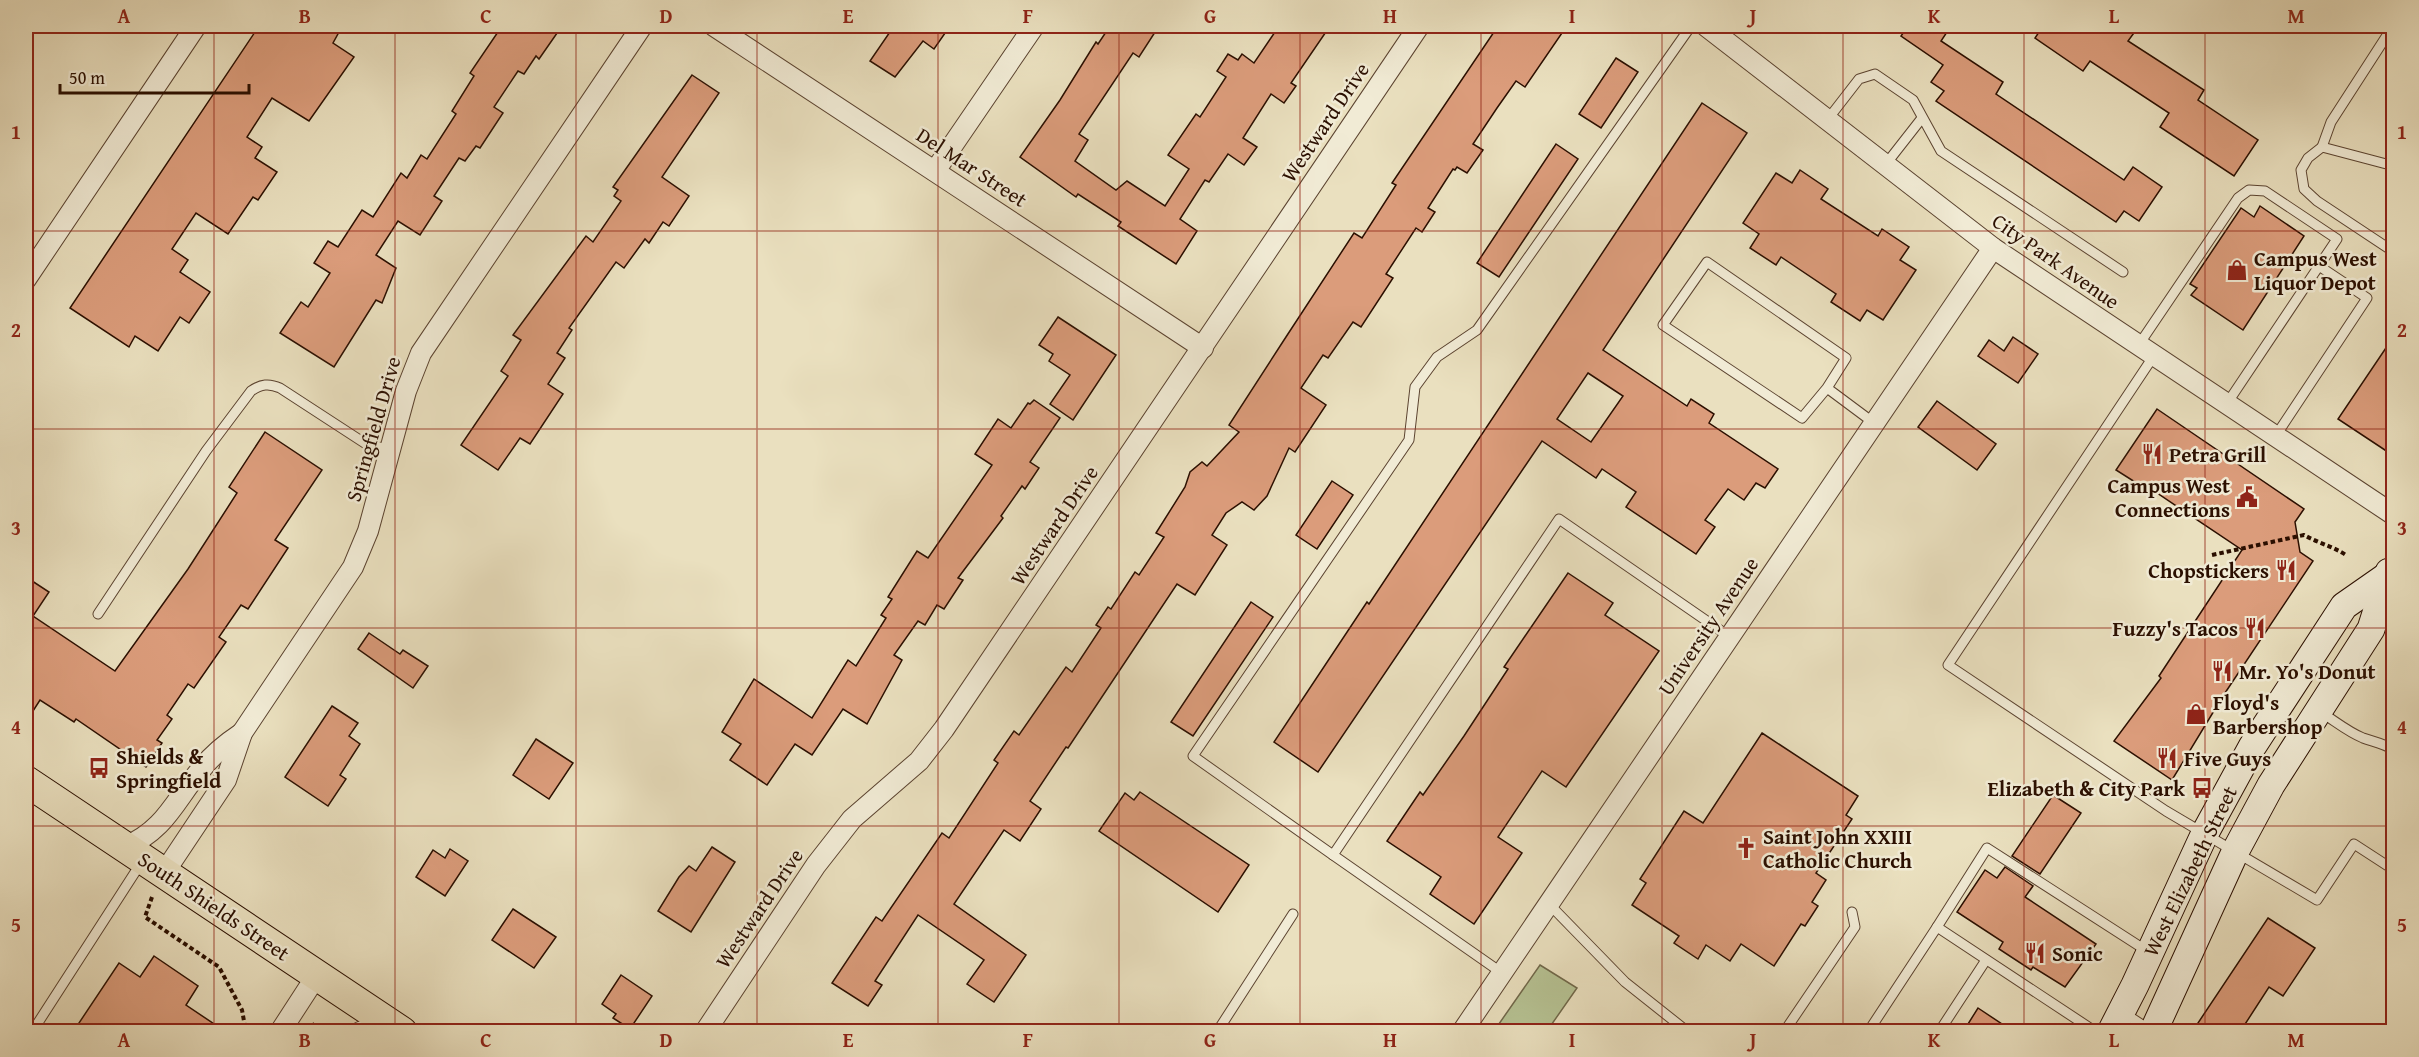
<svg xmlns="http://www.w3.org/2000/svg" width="2419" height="1057" font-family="'Gentium Book Plus',serif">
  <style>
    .green { fill: #b6c293; stroke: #70684a; stroke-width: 1.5 }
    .building { fill: #db9c7b; stroke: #2b0f00; stroke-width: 1.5; fill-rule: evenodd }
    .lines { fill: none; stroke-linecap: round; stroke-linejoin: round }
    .service-casing { stroke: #5b4330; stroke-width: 11 }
    .minor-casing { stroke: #5b4330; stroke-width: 22 }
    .secondary-casing { stroke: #2b0f00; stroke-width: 29 }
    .primary-casing { stroke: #2b0f00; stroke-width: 32 }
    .path { stroke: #2b0f00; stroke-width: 4; stroke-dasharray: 4.5 3; stroke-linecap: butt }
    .service { stroke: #f1ebd5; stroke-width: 9 }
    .minor { stroke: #f1ebd5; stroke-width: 20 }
    .secondary { stroke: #f1ebd5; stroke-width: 27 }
    .primary { stroke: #eae0bf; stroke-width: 30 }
    .grid { fill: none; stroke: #8f2418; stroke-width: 1.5; stroke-opacity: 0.55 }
    .labels { text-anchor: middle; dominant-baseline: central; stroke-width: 5; stroke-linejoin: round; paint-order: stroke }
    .street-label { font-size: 21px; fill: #2b0f00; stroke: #f1ebd5 }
    .poi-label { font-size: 21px; font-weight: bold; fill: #2b0f00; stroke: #f1ebd5; text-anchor: start }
    .neatline { fill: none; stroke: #8f2418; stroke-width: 2 }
    .grid-label { font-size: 20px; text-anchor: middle; font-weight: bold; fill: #8f2418 }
  </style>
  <rect width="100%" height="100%" fill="#eae0bf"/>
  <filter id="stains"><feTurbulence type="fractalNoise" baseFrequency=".00333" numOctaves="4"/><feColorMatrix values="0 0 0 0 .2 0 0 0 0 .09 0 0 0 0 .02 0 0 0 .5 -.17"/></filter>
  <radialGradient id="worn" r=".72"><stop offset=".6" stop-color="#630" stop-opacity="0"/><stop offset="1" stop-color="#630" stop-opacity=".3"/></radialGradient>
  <polygon class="green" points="1540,965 1577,988 1547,1031 1494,1031"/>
  <g class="building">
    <polygon points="259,26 329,26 339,32 333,43 354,57 309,121 272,98 247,137 262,147 255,158 277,172 258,200 253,197 228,234 196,213 172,249 188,260 180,272 210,292 189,323 180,317 158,351 135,336 129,347 70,308"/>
    <polygon points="502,26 562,26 539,59 536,56 524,74 518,71 494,107 503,113 480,148 476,146 465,161 459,158 434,196 442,201 420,235 398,221 376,255 396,268 382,303 376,300 334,367 280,333 301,302 308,307 330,273 314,263 328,241 338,247 362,210 373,217 401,173 407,178 421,155 427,159 456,114 452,111 474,76 470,73"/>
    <polygon points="894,26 950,26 934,49 923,41 895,77 870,61"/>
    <polygon points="1110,26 1159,26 1139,57 1133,53 1079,134 1088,140 1075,161 1116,190 1127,181 1165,206 1189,169 1168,155 1196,114 1200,117 1226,77 1217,71 1228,54 1238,60 1242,54 1254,63 1279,26 1330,26 1291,83 1296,86 1284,103 1271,94 1243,138 1257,147 1244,165 1228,154 1209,182 1205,180 1180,219 1197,231 1176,264 1118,226 1121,222 1078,194 1076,197 1020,157 1060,100 1096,42 1098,44"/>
    <polygon points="1498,26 1551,26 1562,33 1525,87 1516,81 1497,108 1473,144 1483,150 1467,173 1457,167 1455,170 1453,169 1428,208 1435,212 1422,232 1416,228 1386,274 1393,278 1361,327 1353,322 1328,358 1323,355 1301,388 1326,405 1295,452 1289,448 1267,496 1254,510 1242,502 1226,513 1212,535 1227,545 1195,595 1177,584 1068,748 1066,747 1030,801 1041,809 1020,841 1004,830 954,904 1026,955 994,1002 967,984 984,960 918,915 875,981 882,985 868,1006 832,983 876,917 882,921 942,833 949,838 998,763 994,760 1014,731 1019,735 1066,667 1072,672 1101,628 1096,625 1108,607 1111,609 1135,572 1139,575 1164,537 1156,533 1185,487 1190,472 1202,462 1207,466 1239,432 1229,425 1284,340 1354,233 1362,238 1396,185 1392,183"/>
    <polygon points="1908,26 1951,26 1941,41 2003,82 1996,94 2124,180 2133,167 2162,187 2139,221 2124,211 2116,222 1936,101 1944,91 1931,82 1943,65 1901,36"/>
    <polygon points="2043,26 2139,26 2128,41 2204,90 2198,100 2258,140 2234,176 2160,127 2169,113 2090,61 2083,71 2035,38"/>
    <polygon points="1616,58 1638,72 1601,128 1579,114"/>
    <polygon points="692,75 719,93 662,177 689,196 669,226 663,222 649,243 645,239 624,268 616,262 569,328 572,330 557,353 565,358 548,384 563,394 530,444 520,438 498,470 461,445 508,376 501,371 521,340 513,335 586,236 593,242 621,201 614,196 618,190 613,187"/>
    <path d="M 1702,103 L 1747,133 L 1603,350 L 1687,406 L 1691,399 L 1714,414 L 1709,423 L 1778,469 L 1765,488 L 1756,483 L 1744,500 L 1728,489 L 1705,520 L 1715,527 L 1696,554 L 1626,507 L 1636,492 L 1602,469 L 1596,478 L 1542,441 L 1318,772 L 1274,742 L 1367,602 L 1369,604 ZM 1588,373 L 1623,396 L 1591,442 L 1557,419 Z"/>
    <polygon points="1556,144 1578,159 1499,277 1477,263"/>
    <polygon points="1800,170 1828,189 1821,199 1878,236 1882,229 1909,247 1900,260 1916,270 1883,320 1867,310 1860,321 1831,302 1836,294 1781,257 1776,265 1750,248 1759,234 1743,223 1776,173 1792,183"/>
    <polygon points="2260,206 2304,236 2243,330 2191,295 2197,288 2190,284 2241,208 2254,217"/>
    <polygon points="1058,317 1116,355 1073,420 1050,404 1070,375 1049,361 1053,354 1039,345"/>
    <polygon points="2394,336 2394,456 2338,419"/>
    <polygon points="2013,337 2038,354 2018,383 1978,356 1989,340 2004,351"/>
    <polygon points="1034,400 1060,418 1030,462 1039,468 1025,489 1022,486 1001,516 1003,518 958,578 963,580 944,609 937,605 925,625 918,621 894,655 902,660 867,724 843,709 812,755 795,744 767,785 730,760 741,744 722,732 754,679 812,718 848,660 856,666 886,618 881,615 892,599 888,597 917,551 928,558 992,465 975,454 998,419 1011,428 1028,403 1030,404"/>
    <polygon points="1937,401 1996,444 1977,470 1918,427"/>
    <polygon points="2157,409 2304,509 2295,522 2300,552 2313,561 2223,696 2172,780 2114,741 2161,678 2159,676 2242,550 2148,487 2146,489 2116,470"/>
    <polygon points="265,432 322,470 275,540 288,548 248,609 241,605 219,637 226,642 194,688 188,684 167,715 172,719 157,740 162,743 146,767 76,719 74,722 40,700 26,722 26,577 49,592 33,616 115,671 188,569 237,493 229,487"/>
    <polygon points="1332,481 1353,495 1317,549 1296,535"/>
    <polygon points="1568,573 1613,603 1605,615 1659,651 1566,787 1542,771 1498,837 1522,853 1474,924 1430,894 1441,877 1387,841 1420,792 1423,795 1464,736 1508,669 1504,667"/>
    <polygon points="1251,602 1273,617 1193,736 1171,722"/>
    <polygon points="369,633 400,654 403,650 428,666 413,688 358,649"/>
    <polygon points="332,706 358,723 349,736 360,744 340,775 346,779 328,806 285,777"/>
    <polygon points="1762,733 1858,796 1846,815 1852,819 1816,873 1826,880 1812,902 1818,906 1805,926 1801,924 1774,966 1741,944 1730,961 1706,945 1698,959 1674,943 1679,936 1632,905 1646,883 1640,879 1684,811 1703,823"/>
    <polygon points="536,739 573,763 549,799 513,775"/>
    <polygon points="1140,792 1249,865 1218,912 1099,831 1125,793 1134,800"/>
    <polygon points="2053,795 2081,813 2040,874 2012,856"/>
    <polygon points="712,847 735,862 691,932 658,911 679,877 689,866 696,871"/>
    <polygon points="450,849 468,861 445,896 416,877 433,850 445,858"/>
    <polygon points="2005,867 2033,886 2025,897 2096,944 2065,987 2033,967 2031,970 1999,949 2003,942 1957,912 1985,870 1997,878"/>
    <polygon points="513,909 556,937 534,968 492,940"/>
    <polygon points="2268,918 2315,948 2283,996 2269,987 2240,1032 2192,1032"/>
    <polygon points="154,956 198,986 186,1005 226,1032 73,1032 119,963 140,977"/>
    <polygon points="621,975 652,996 630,1029 613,1018 616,1014 602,1004"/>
    <polygon points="1978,1008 2014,1032 1963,1032"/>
  </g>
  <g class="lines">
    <defs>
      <g id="service">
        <polyline points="1828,119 1859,79 1875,74 1913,100 1941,151 2123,272"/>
        <polyline points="2322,147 2331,122 2393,26"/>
        <polyline points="1886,164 1922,118"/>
        <polyline points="2394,166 2322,147 2308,158 2301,170 2304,189 2317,201 2394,252"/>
        <polyline points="2138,346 2238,198 2249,190 2265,191 2337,239 2226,405"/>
        <polyline points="2153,357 1948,665 2166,811 2317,900 2354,844 2394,870"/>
        <polyline points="1827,388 1802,418 1663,325 1707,262 1846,358 1827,388 1874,423"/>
        <polyline points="2275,437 2367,298 2319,266"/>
        <path d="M 98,614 L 206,451 L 251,391 C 261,384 269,383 280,388 L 366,444 L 392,450"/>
        <path d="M 2322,713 C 2335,721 2348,732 2363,738 C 2374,742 2383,743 2394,750"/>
        <polyline points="1333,855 1193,756 1409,440 1415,387 1437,357 1477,330 1691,26"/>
        <polyline points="1549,904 1625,982 1688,1032"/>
        <polyline points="1502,973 1333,855 1559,519 1730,637"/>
        <polyline points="2124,1013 2150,1030"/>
        <polyline points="32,1032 141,863"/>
        <polyline points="1217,1032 1293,914"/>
        <polyline points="1784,1032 1855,927 1852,912"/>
        <polyline points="1868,1032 1937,927"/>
        <polyline points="1939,1032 1986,960"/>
        <polyline points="2096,1032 1937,927 1987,848 2147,951"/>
      </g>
      <g id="minor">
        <polyline points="714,26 1203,348"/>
        <polyline points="1706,26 1993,248 2394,515"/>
        <polyline points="935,171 1034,26"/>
        <polyline points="26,279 196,26"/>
        <path d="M 125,847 C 167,829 175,799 203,767 C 214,753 227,743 242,733"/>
        <polyline points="164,873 226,780 242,733 353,567 368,531 406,391 421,353 642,26"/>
        <polyline points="280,1032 317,975"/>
        <polyline points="360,1032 388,1022"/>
        <polyline points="705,1032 816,865 852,819 919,761 944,729 1419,26"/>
        <polyline points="1462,1032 1993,248"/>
      </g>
      <g id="secondary">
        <polyline points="2111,1032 2135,985 2205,833 2252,747 2344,606 2387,576"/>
        <polyline points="2153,1032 2236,850 2271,785 2371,629 2389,572"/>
      </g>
      <polyline id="primary" points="26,781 402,1032"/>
    </defs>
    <use href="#service" class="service-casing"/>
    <use href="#minor" class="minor-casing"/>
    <use href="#secondary" class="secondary-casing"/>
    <use href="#primary" class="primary-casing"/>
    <g class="path">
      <path d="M 2212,555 L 2304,535 C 2318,543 2332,546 2346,555"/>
      <polyline points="152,897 145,917 219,967 242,1010 246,1032"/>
      <polyline points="312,1024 322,1031"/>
    </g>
    <use href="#service" class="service"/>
    <use href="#minor" class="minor"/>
    <use href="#secondary" class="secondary"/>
    <use href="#primary" class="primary"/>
  </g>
  <path class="grid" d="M 214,26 L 214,1032M 395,26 L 395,1032M 576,26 L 576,1032M 757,26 L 757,1032M 938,26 L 938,1032M 1119,26 L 1119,1032M 1300,26 L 1300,1032M 1481,26 L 1481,1032M 1662,26 L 1662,1032M 1843,26 L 1843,1032M 2024,26 L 2024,1032M 2205,26 L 2205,1032M 26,231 L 2394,231M 26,429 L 2394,429M 26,628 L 2394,628M 26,826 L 2394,826"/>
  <defs>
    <symbol id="shop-bare" viewBox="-9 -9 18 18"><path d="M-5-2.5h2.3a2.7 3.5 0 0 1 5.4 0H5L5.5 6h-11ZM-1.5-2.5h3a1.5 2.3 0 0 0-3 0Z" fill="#8f2418" stroke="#f1ebd5" stroke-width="2.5" paint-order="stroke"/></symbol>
    <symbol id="restaurant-bare" viewBox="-9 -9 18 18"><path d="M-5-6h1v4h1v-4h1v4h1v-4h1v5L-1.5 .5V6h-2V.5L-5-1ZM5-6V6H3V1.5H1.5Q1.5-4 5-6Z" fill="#8f2418" stroke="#f1ebd5" stroke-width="2.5" paint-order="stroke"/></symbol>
    <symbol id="civic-bare" viewBox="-9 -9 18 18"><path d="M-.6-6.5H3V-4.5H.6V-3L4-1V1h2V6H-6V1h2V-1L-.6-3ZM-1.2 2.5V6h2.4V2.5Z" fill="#8f2418" stroke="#f1ebd5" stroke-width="2.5" paint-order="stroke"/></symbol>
    <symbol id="bus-bare" viewBox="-9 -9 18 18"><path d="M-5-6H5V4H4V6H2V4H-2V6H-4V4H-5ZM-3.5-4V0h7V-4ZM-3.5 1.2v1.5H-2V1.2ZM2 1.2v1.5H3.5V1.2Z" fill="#8f2418" stroke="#f1ebd5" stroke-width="2.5" paint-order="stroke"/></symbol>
    <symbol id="church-bare" viewBox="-9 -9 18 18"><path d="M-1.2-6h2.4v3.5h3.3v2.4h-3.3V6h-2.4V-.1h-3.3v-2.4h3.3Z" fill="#8f2418" stroke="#f1ebd5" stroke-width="2.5" paint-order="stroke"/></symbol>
  </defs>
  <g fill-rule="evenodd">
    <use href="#shop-bare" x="2222" y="255" width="30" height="30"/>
    <use href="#restaurant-bare" x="2137" y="439" width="30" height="30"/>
    <use href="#civic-bare" x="2232" y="482" width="30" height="30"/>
    <use href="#restaurant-bare" x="2271" y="555" width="30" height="30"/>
    <use href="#restaurant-bare" x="2240" y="613" width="30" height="30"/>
    <use href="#restaurant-bare" x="2207" y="656" width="30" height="30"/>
    <use href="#shop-bare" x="2181" y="699" width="30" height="30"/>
    <use href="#restaurant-bare" x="2152" y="743" width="30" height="30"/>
    <use href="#bus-bare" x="84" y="753" width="30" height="30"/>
    <use href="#bus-bare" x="2187" y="773" width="30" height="30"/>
    <use href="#church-bare" x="1731" y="833" width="30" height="30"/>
    <use href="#restaurant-bare" x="2020" y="938" width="30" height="30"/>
  </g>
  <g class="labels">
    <g class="street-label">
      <text transform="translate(1325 122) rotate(-56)">Westward Drive</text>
      <text transform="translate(972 167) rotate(33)">Del Mar Street</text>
      <text transform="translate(2056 261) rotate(35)">City Park Avenue</text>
      <text transform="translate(373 429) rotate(-74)">Springfield Drive</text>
      <text transform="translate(1054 525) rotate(-56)">Westward Drive</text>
      <text transform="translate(1708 626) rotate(-56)">University Avenue</text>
      <text transform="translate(2190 871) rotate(-64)">West Elizabeth Street</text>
      <text transform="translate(214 906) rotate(34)">South Shields Street</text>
      <text transform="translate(759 908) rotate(-56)">Westward Drive</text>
    </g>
    <g class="poi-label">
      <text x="2254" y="258">Campus West<tspan x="2254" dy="24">Liquor Depot</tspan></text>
      <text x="2169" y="454">Petra Grill</text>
      <text x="2230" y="485" text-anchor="end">Campus West<tspan x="2230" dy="24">Connections</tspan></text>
      <text x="2269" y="570" text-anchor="end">Chopstickers</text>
      <text x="2238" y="628" text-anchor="end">Fuzzy's Tacos</text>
      <text x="2239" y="671">Mr. Yo's Donut</text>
      <text x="2213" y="702">Floyd's<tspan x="2213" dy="24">Barbershop</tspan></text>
      <text x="116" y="756">Shields &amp;<tspan x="116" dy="24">Springfield</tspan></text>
      <text x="2184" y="758">Five Guys</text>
      <text x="2185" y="788" text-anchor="end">Elizabeth &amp; City Park</text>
      <text x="1763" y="836">Saint John XXIII<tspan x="1763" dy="24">Catholic Church</tspan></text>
      <text x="2052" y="953">Sonic</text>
    </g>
  </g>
  <rect width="2419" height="1057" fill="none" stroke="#eae0bf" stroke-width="66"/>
  <path d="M60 84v9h189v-9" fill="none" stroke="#2b0f00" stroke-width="3"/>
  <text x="69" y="84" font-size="18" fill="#2b0f00" stroke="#f1ebd5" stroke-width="4.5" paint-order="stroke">50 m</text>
  <rect x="33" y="33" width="2353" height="991" class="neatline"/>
  <g class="grid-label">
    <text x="124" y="23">A</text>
    <text x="305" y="23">B</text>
    <text x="486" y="23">C</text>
    <text x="666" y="23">D</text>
    <text x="848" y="23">E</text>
    <text x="1028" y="23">F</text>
    <text x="1210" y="23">G</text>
    <text x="1390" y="23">H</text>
    <text x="1572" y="23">I</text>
    <text x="1753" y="23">J</text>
    <text x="1934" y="23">K</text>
    <text x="2114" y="23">L</text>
    <text x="2296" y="23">M</text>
    <text x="16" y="139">1</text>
    <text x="2402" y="139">1</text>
    <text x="16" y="337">2</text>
    <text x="2402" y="337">2</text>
    <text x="16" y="535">3</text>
    <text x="2402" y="535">3</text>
    <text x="16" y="734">4</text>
    <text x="2402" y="734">4</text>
    <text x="16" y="932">5</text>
    <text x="2402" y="932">5</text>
    <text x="124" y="1047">A</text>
    <text x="305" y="1047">B</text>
    <text x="486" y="1047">C</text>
    <text x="666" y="1047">D</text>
    <text x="848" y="1047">E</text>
    <text x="1028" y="1047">F</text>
    <text x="1210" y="1047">G</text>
    <text x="1390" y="1047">H</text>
    <text x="1572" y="1047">I</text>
    <text x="1753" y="1047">J</text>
    <text x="1934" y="1047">K</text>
    <text x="2114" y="1047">L</text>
    <text x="2296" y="1047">M</text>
  </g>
  <rect width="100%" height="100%" filter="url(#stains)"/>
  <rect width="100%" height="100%" fill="url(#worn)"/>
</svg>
